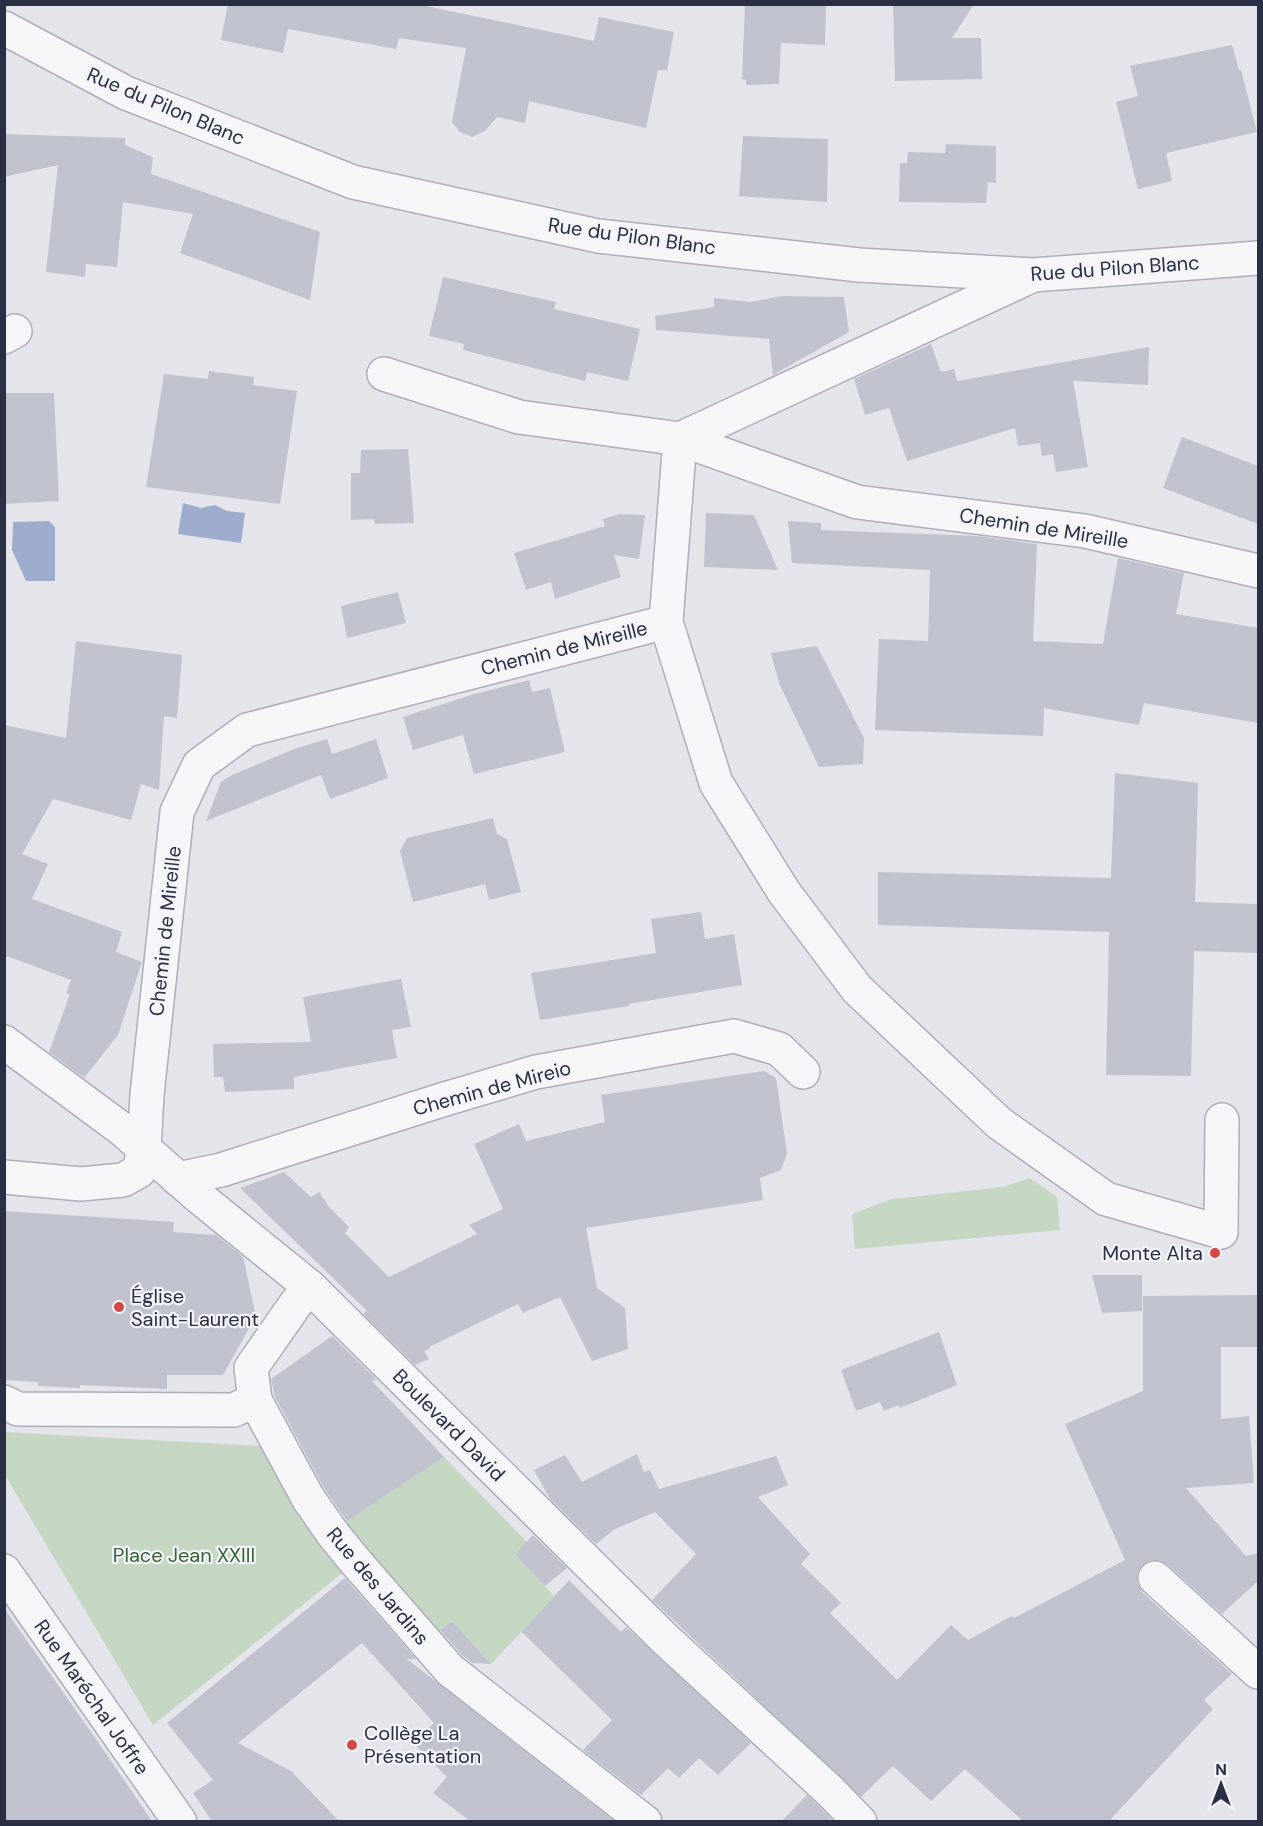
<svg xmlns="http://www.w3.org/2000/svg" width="1263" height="1826" font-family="'DM Sans',sans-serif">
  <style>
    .green { fill: #c5d6c3 }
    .water { fill: #9daccc }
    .building { fill: #c0c3ce }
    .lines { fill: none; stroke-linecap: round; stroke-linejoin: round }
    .minor-casing { stroke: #acaeb9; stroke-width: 36 }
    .minor { stroke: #f6f6f9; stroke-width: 33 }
    .poi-dot { fill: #d44844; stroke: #f3f4f8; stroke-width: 2 }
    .labels { text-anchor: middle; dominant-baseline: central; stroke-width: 4.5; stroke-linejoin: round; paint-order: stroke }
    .street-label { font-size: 20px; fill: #2a2f44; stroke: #f3f4f8 }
    .poi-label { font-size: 20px; fill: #2a2f44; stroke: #f3f4f8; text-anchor: start }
    .park-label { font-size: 20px; fill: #376136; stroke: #f3f4f8 }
  </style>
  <rect width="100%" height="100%" fill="#e3e5eb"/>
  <g class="green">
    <polygon points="1030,1178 1057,1197 1060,1230 855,1249 852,1214 892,1199 1003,1187"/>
    <polygon points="4,1432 262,1446 346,1570 153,1725 5,1475"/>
    <polygon points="444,1457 527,1542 515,1555 555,1597 491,1664 452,1621 434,1635 339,1526"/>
  </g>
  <g class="water">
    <polygon points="183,503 201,508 215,505 227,511 245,513 241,543 178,534"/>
    <polygon points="49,521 55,527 55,581 26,581 12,550 13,522"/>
  </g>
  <g class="building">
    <polygon points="228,4 416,4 594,41 599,17 674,32 667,70 658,70 646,128 529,101 525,123 497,117 485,131 472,137 460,132 452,122 466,48 399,38 396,49 288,29 283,53 221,40"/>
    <polygon points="745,4 826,4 825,45 781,43 779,84 746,85 746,80 742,79"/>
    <polygon points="893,4 974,4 952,38 981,38 982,79 895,81"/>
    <polygon points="1232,45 1239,70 1241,70 1257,132 1166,153 1172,181 1138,189 1116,102 1138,96 1130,66"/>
    <polygon points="4,134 125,138 125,145 153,157 151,174 320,232 310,300 180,253 193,214 123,202 117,267 86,264 85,277 46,272 58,165 4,177"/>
    <polygon points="743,136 828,139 827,202 739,196"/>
    <polygon points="946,144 996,146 996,183 988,182 986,203 899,202 900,163 907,163 908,152 945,153"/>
    <polygon points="443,277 556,302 554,309 640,329 628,381 587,372 585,381 463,350 464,344 429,336"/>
    <polygon points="783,296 844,297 849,332 773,375 769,339 656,330 655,316 714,307 714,298 750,302"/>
    <polygon points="931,344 941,372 954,369 957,381 1149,347 1148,385 1073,381 1088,467 1056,472 1053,454 1042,456 1040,443 1018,446 1015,428 907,461 889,408 865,415 854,379"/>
    <polygon points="209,371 254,377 253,385 297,391 280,504 146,487 164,374 208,379"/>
    <polygon points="4,393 54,393 59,501 4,504"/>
    <polygon points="1182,437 1258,466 1258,524 1163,488"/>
    <polygon points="408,449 414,523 375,524 374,519 351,520 351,473 360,473 361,450"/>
    <polygon points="706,513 754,515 778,570 704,567"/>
    <polygon points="620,514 645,515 639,559 614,555 621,577 555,599 551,582 526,590 514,553 605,526 603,519"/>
    <polygon points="788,521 821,523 821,530 978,536 1037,544 1033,641 1103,644 1118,558 1184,573 1176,614 1258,628 1258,723 1144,703 1139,725 1044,708 1043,736 875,730 879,639 928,641 930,570 792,563"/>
    <polygon points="398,592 406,623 347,638 341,606"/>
    <polygon points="76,641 182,655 177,718 164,716 159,790 141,784 131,820 53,799 22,854 48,864 32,899 122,932 116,952 142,962 118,1035 84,1078 49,1052 70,994 66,993 71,980 7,956 4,961 4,725 66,738"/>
    <polygon points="817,646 864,738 863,764 819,767 779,683 771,653"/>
    <polygon points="529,680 532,692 550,688 565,752 474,774 463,735 413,750 403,717 471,695"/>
    <polygon points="327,739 332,754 376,739 388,778 330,799 321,775 206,821 221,782 232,775 294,749"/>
    <polygon points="1115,773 1198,783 1195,902 1258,904 1258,953 1194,951 1191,1076 1106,1075 1109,932 878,925 878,872 1111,878"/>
    <polygon points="493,818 497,834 507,839 521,892 489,900 485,884 413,902 400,851 407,838"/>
    <polygon points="701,912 705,939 734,934 742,985 628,1004 629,1006 540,1020 531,973 656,953 651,919"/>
    <polygon points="401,979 411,1027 392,1030 397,1058 294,1077 294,1089 225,1092 223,1077 214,1077 213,1044 311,1042 303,997"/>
    <polygon points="764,1071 776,1078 787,1154 781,1170 760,1178 763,1200 586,1228 597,1288 625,1308 628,1349 592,1361 560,1297 523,1313 518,1304 429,1347 430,1349 424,1351 429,1359 415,1365 363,1314 367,1311 240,1188 284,1172 311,1197 319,1192 330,1208 349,1227 345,1233 389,1277 477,1234 469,1225 503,1209 474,1144 519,1124 526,1141 605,1122 601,1095"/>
    <polygon points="4,1211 174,1222 173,1232 216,1235 243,1257 256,1316 223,1375 167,1375 167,1389 80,1385 80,1388 38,1386 38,1382 4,1380"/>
    <polygon points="1092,1275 1142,1275 1142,1311 1102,1313"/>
    <polygon points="1258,1295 1258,1347 1221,1347 1221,1419 1249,1416 1254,1483 1186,1488 1246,1556 1258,1553 1258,1581 1222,1614 1167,1564 1160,1560 1150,1560 1141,1566 1137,1573 1137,1583 1142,1592 1232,1674 1204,1700 1213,1709 1109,1821 1023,1821 965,1769 931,1801 893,1766 861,1797 652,1600 696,1554 655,1512 615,1529 596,1544 550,1499 534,1470 565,1455 582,1482 637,1454 644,1472 650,1470 659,1489 776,1456 788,1485 758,1497 810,1554 801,1564 841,1603 830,1613 897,1680 951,1625 968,1640 1012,1616 1014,1618 1125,1560 1065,1424 1143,1391 1143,1296"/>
    <polygon points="939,1332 957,1385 900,1408 898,1405 884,1411 880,1402 856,1411 841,1370"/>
    <polygon points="332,1336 376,1379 372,1381 444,1457 347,1521 324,1488 275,1397 271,1379"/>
    <polygon points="533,1535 567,1568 545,1586 515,1555"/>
    <polygon points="345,1578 416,1659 407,1659 614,1821 470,1821 433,1793 447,1777 413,1743 434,1723 362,1643 238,1743 291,1771 339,1821 212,1821 193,1793 213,1780 167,1723"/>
    <polygon points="569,1580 621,1632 626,1627 751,1743 718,1775 699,1758 679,1778 668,1768 641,1795 583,1750 612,1720 522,1632"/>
    <polygon points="4,1608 98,1742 152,1821 4,1821"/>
    <polygon points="452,1621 491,1664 472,1663 463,1656 440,1630"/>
    <polygon points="807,1795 817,1804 833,1821 782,1821"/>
  </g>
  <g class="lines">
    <defs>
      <g id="minor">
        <polyline points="4,28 126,93 353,182 598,236 859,265 1033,275 1258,258"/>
        <polyline points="4,337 15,331"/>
        <polyline points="384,374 519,417 680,439 1029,277"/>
        <polyline points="666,622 716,783 784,892 857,989 999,1123 1106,1199 1221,1232 1222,1120"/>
        <polyline points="4,1042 123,1130 199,1197 310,1287 664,1638 830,1791 860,1822"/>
        <polyline points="4,1177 81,1184 123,1180 139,1171 144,1149 147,1095 177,812 199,765 247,730 666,622 680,439 857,502 1085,531 1258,571"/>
        <polyline points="178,1179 221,1170 445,1099 536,1072 734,1036 779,1049 803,1072"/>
        <polyline points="310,1287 297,1302 251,1368 255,1400 308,1498 333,1534 355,1561 450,1670 645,1822"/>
        <polyline points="4,1402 18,1409 234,1410 255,1400"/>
        <polyline points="4,1571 180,1822"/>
        <polyline points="1155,1578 1258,1672"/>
      </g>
    </defs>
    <use href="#minor" class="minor-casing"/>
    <use href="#minor" class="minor"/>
  </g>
  <g class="poi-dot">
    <circle cx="1215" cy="1253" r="6"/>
    <circle cx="119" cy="1307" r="6"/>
    <circle cx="352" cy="1745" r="6"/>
  </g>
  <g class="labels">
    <g class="street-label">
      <text transform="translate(166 106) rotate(23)">Rue du Pilon Blanc</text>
      <text transform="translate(632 236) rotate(8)">Rue du Pilon Blanc</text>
      <text transform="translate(1115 268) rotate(-4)">Rue du Pilon Blanc</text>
      <text transform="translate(1044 528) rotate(9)">Chemin de Mireille</text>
      <text transform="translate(564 648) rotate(-14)">Chemin de Mireille</text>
      <text transform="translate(165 931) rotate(-84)">Chemin de Mireille</text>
      <text transform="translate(492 1088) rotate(-15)">Chemin de Mireio</text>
      <text transform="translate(449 1425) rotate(45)">Boulevard David</text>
      <text transform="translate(378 1586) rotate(50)">Rue des Jardins</text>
      <text transform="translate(92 1697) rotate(55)">Rue Maréchal Joffre</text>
    </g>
    <g class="poi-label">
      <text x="1203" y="1253" text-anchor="end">Monte Alta</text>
      <text x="131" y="1296">Église<tspan x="131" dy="23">Saint-Laurent</tspan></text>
      <text x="364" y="1733">Collège La<tspan x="364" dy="23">Présentation</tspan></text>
    </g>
    <g class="park-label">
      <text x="184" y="1555">Place Jean XXIII</text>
    </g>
  </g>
  <rect width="1263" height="1826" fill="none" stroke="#2a2f44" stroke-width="12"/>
  <g transform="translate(1221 1784)" stroke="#f3f4f8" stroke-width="4.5" paint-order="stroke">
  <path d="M0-4.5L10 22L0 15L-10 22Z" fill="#2a2f44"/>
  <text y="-9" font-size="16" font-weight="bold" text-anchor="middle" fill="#2a2f44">N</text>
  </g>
</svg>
